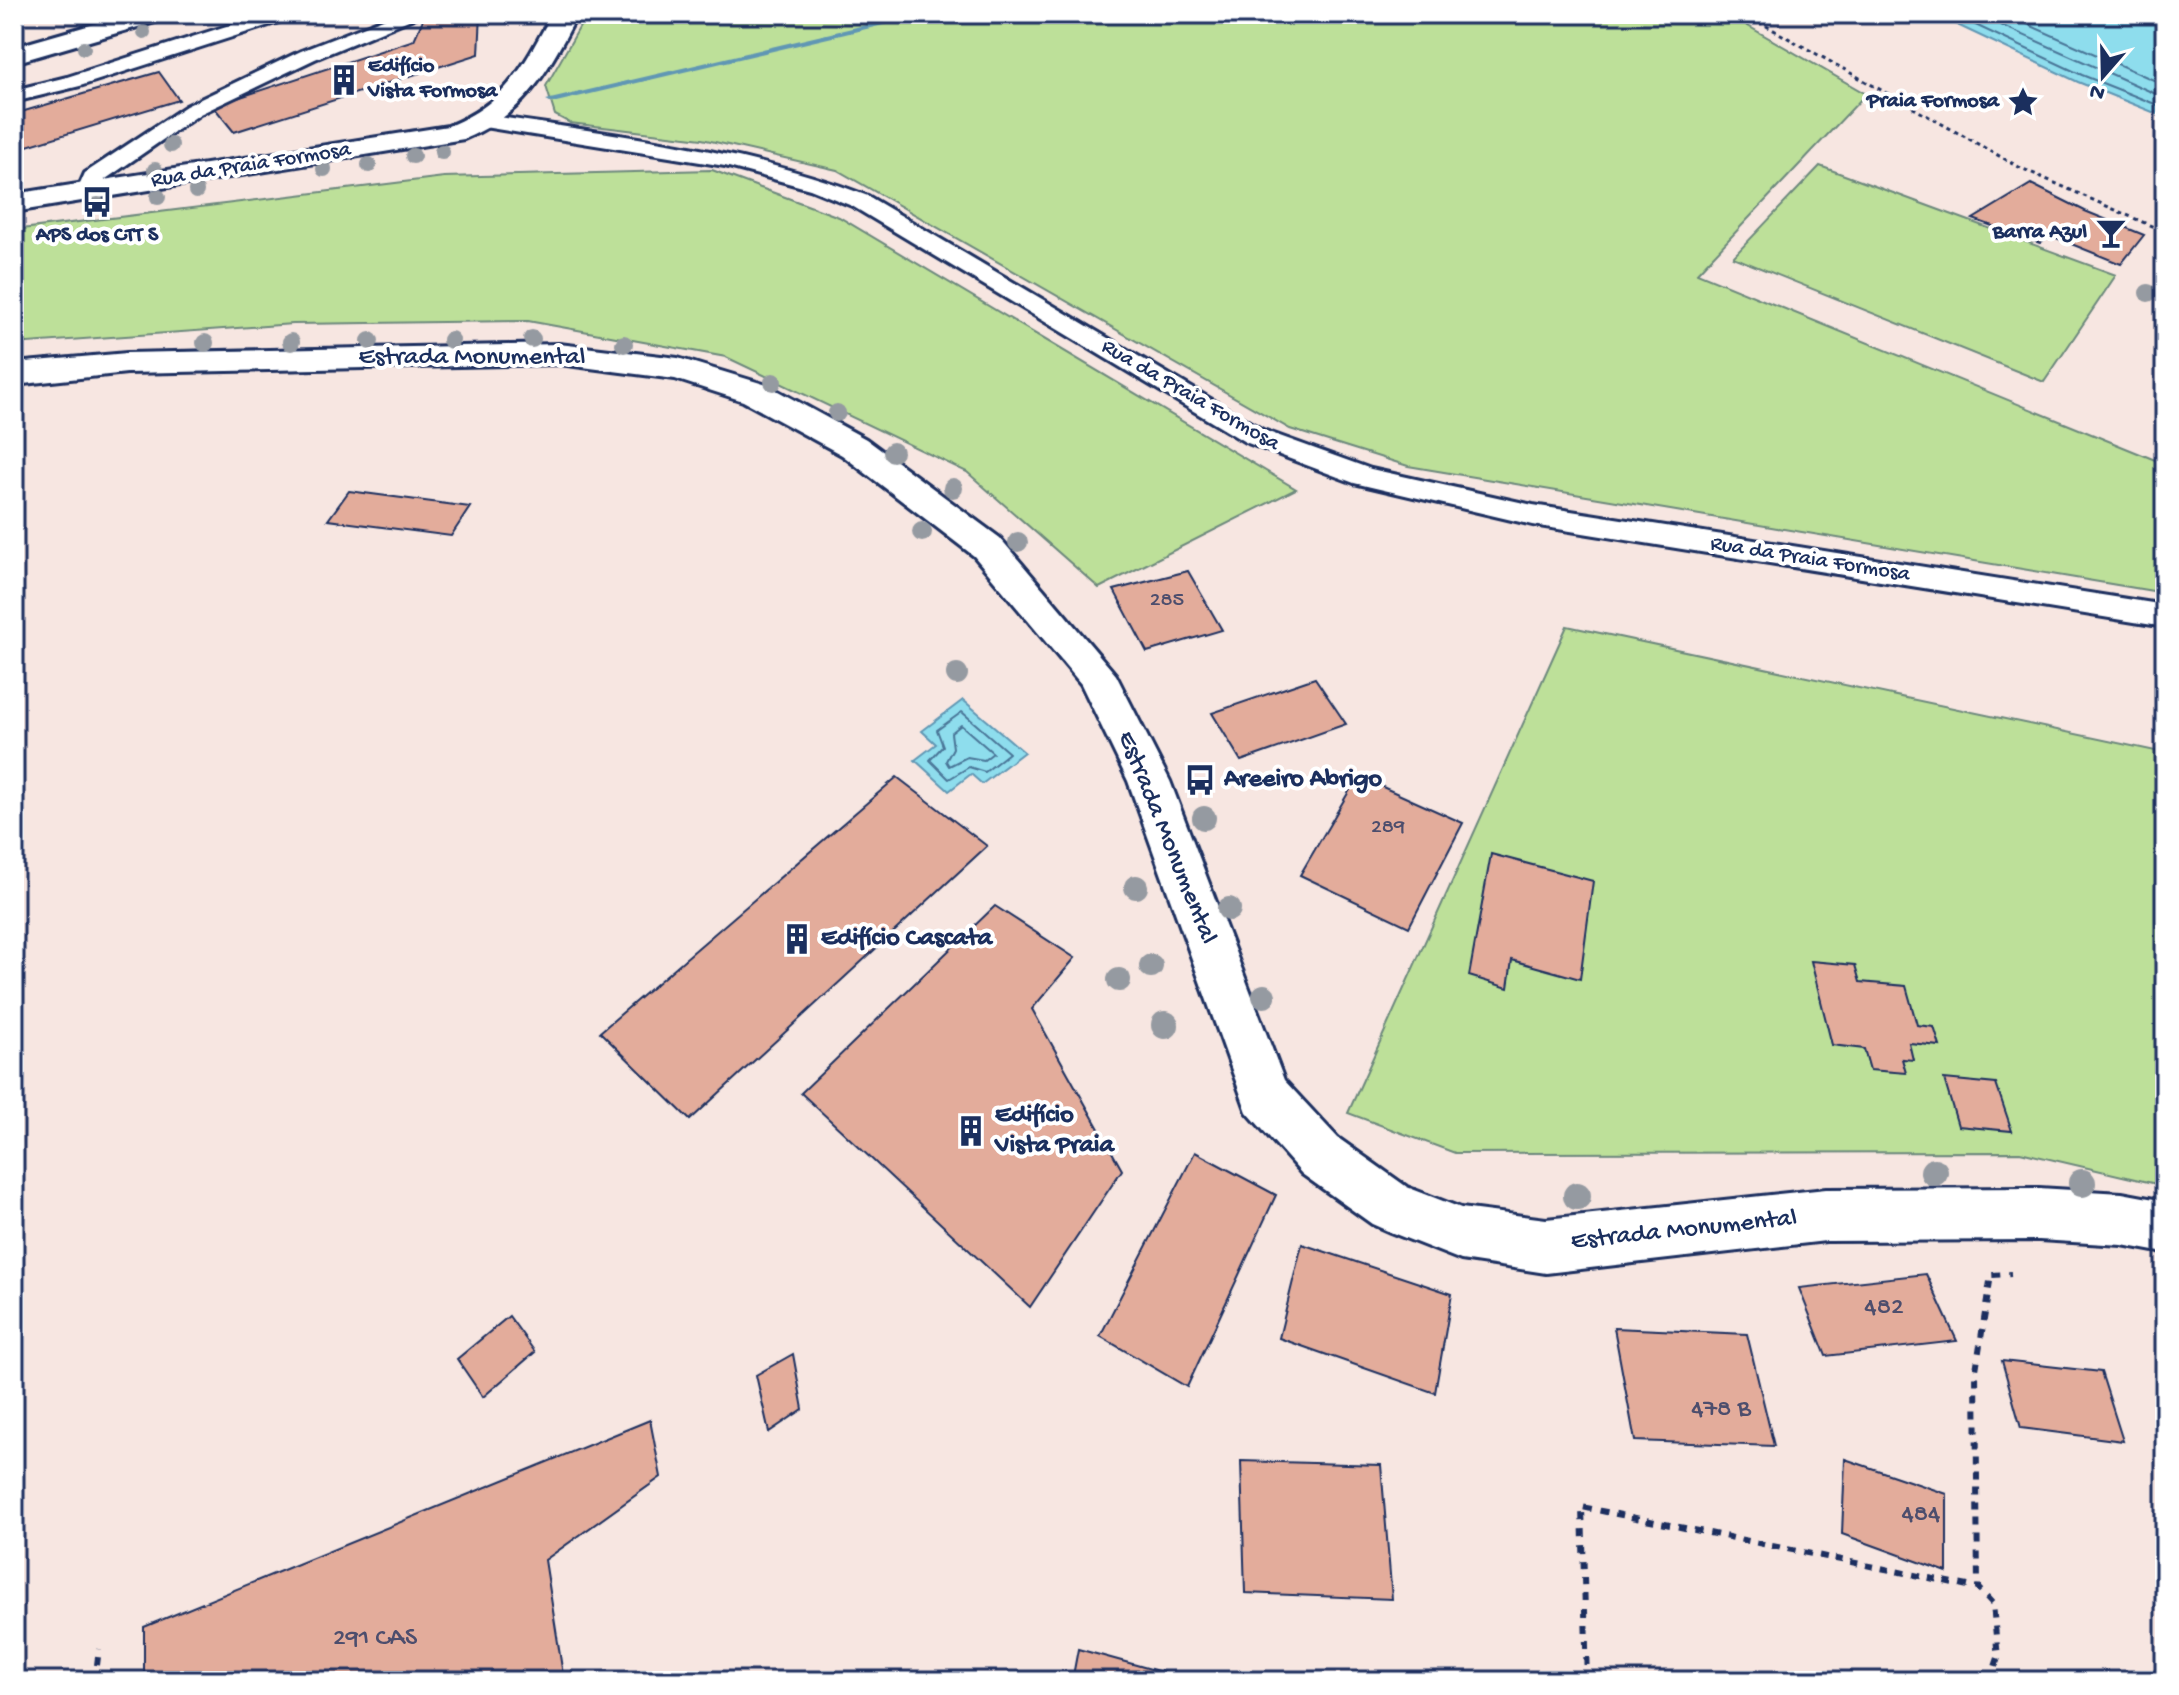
<svg xmlns="http://www.w3.org/2000/svg" width="2179" height="1695" font-family="'Gochi Hand',sans-serif">
  <style>
    .green { fill: #bde099; stroke: #6c887c; stroke-width: 2 }
    .water { fill: #8edded; stroke: #6097b4; stroke-width: 2 }
    .lines { fill: none; stroke-linecap: round; stroke-linejoin: round }
    .shore { stroke: #497597; stroke-width: 2 }
    .stream { fill: #6097b4; fill-rule: evenodd }
    .building { fill: #e3ac9b; stroke: #1b2f5e; stroke-width: 2 }
    .service-casing { stroke: #1b2f5e; stroke-width: 6 }
    .minor-casing { stroke: #1b2f5e; stroke-width: 6 }
    .secondary-casing { stroke: #1b2f5e; stroke-width: 6 }
    .path-far1 { stroke: #1b2f5e; stroke-width: 3; stroke-dasharray: 4 4; stroke-linecap: butt }
    .path { stroke: #1b2f5e; stroke-width: 6; stroke-dasharray: 8 8; stroke-linecap: butt }
    .service { fill: #fff; fill-rule: evenodd }
    .minor { fill: #fff; fill-rule: evenodd }
    .secondary { fill: #fff; fill-rule: evenodd }
    .tree { fill: #959aa1 }
    .labels { text-anchor: middle; dominant-baseline: central; stroke-width: 8; stroke-linejoin: round; paint-order: stroke }
    .far-poi-label { font-size: 22px; font-weight: bold; fill: #1b2f5e; stroke: #fff; text-anchor: end }
    .far-street-label { font-size: 22px; fill: #1b2f5e; stroke: #fff }
    .number-label { font-size: 22px; fill: #4d4e6d }
    .street-label { font-size: 26px; fill: #1b2f5e; stroke: #fff }
    .poi-label { font-size: 26px; font-weight: bold; fill: #1b2f5e; stroke: #fff; text-anchor: start }
    .near-number-label { font-size: 26px; fill: #4d4e6d }
  </style>
  <rect width="100%" height="100%" fill="#f7e6e1"/>
  <filter id="ink" filterUnits="userSpaceOnUse"><feTurbulence type="fractalNoise" baseFrequency=".0125" numOctaves="2"/><feDisplacementMap in="SourceGraphic" scale="16" xChannelSelector="R" yChannelSelector="G"/><feConvolveMatrix kernelMatrix="1 2 1 2 8 2 1 2 1" color-interpolation-filters="sRGB"/></filter>
  <g filter="url(#ink)">
    <g class="green">
      <polygon points="587,14 1727,14 1866,94 1697,273 2165,464 2165,593 1408,466 1290,429 837,170 702,139 570,123 555,115 546,86"/>
      <polygon points="1820,166 2116,275 2044,382 1733,257"/>
      <polygon points="712,170 839,217 1296,489 1099,588 967,472 726,357 528,321 293,324 14,344 14,230 444,177"/>
      <polygon points="1567,626 2165,753 2165,1186 2020,1152 1455,1153 1348,1113"/>
    </g>
    <g class="water">
      <polygon points="1934,14 2165,14 2165,117 2078,82"/>
      <polygon points="963,700 1024,752 982,784 971,774 949,791 915,760 936,744 922,731"/>
    </g>
    <g class="lines">
      <g class="shore">
        <polyline points="1952,14 2082,75 2165,108"/>
        <polyline points="1976,14 2165,98"/>
        <polyline points="2004,14 2165,85"/>
        <polygon points="962,712 1009,753 985,772 969,767 949,779 930,760 943,746 937,730"/>
        <polygon points="961,725 993,753 984,760 967,757 949,766 946,761 953,748 951,733"/>
      </g>
      <polygon class="stream" points="912,14 930,14 552,103 546,100"/>
    </g>
    <g class="building">
      <polygon points="481,14 479,54 234,132 213,106 414,40 425,15"/>
      <polygon points="159,72 179,100 14,150 14,114"/>
      <polygon points="2031,184 2085,211 2144,235 2121,264 2049,235 2040,243 1973,219"/>
      <polygon points="349,491 470,507 451,536 328,520"/>
      <polygon points="1188,571 1222,630 1147,652 1114,590"/>
      <polygon points="1315,678 1346,724 1241,761 1212,713"/>
      <polygon points="1358,776 1463,823 1409,927 1300,875"/>
      <polygon points="897,777 987,846 690,1120 600,1032"/>
      <polygon points="1491,854 1593,881 1580,979 1512,960 1508,988 1469,976"/>
      <polygon points="995,906 1075,958 1032,1009 1122,1170 1030,1307 801,1093"/>
      <polygon points="1811,961 1855,965 1860,982 1906,986 1917,1025 1934,1027 1940,1046 1909,1043 1913,1060 1902,1059 1906,1073 1870,1070 1864,1049 1832,1045"/>
      <polygon points="1944,1079 1996,1084 2012,1131 1958,1126"/>
      <polygon points="1195,1152 1276,1195 1187,1387 1100,1336"/>
      <polygon points="1302,1244 1452,1294 1435,1393 1279,1338"/>
      <polygon points="1926,1274 1957,1341 1826,1356 1799,1288"/>
      <polygon points="509,1316 535,1352 483,1397 457,1359"/>
      <polygon points="1614,1328 1747,1334 1774,1446 1635,1441"/>
      <polygon points="793,1354 803,1409 769,1432 756,1375"/>
      <polygon points="2002,1361 2101,1372 2123,1441 2021,1428"/>
      <polygon points="650,1420 661,1477 545,1560 564,1681 144,1681 144,1627"/>
      <polygon points="1845,1459 1947,1494 1947,1572 1842,1534"/>
      <polygon points="1241,1461 1381,1465 1392,1599 1245,1593"/>
      <polygon points="1078,1649 1180,1677 1179,1681 1072,1681"/>
    </g>
    <g class="lines">
      <defs>
        <g id="service">
          <polygon points="264,14 294,14 291,18 80,86 14,102 14,90 67,77"/>
          <polygon points="396,14 423,14 315,59 200,114 103,181 96,196 80,196 77,191 85,173 186,106 301,51"/>
          <path d="M 486,115 C 615,135 745,148 868,196 L 1263,430 L 1371,469 L 1533,505 L 2165,605 L 2165,627 L 1533,525 L 1354,483 L 1245,442 L 852,206 L 810,189 L 725,166 L 478,126 L 475,121 L 478,116 Z"/>
        </g>
        <path id="minor" d="M 552,14 L 578,14 C 546,73 528,112 464,139 L 14,212 L 14,194 L 448,126 C 507,102 523,67 552,14 Z"/>
        <g id="secondary">
          <polygon points="129,14 169,14 165,19 14,63 14,47"/>
          <polygon points="559,344 678,358 767,385 866,439 1000,538 1116,675 1170,781 1284,1080 1338,1138 1407,1187 1461,1208 1546,1219 1826,1189 2039,1188 2122,1193 2165,1201 2165,1253 2122,1245 2039,1240 1826,1241 1546,1273 1461,1260 1390,1232 1372,1224 1302,1174 1247,1112 1128,781 1081,684 974,556 842,455 743,401 675,379 559,364 127,373 14,385 14,363 127,353"/>
        </g>
      </defs>
      <use href="#service" class="service-casing"/>
      <use href="#minor" class="minor-casing"/>
      <use href="#secondary" class="secondary-casing"/>
      <polyline class="path-far1" points="1745,14 2019,167 2165,232"/>
      <g class="path">
        <polyline points="95,1681 99,1649"/>
        <polyline points="1587,1681 1582,1507 1978,1588"/>
        <polyline points="1990,1681 1998,1658 1993,1604 1978,1588 1976,1370 1991,1275 2011,1274"/>
      </g>
      <use href="#service" class="service"/>
      <use href="#minor" class="minor"/>
      <use href="#secondary" class="secondary"/>
    </g>
    <g class="tree">
      <circle cx="144" cy="32" r="7"/>
      <circle cx="84" cy="48" r="7"/>
      <circle cx="171" cy="145" r="8"/>
      <circle cx="442" cy="152" r="8"/>
      <circle cx="413" cy="156" r="8"/>
      <circle cx="369" cy="165" r="8"/>
      <circle cx="324" cy="169" r="8"/>
      <circle cx="155" cy="170" r="8"/>
      <circle cx="196" cy="191" r="8"/>
      <circle cx="158" cy="197" r="8"/>
      <circle cx="98" cy="205" r="8"/>
      <circle cx="2148" cy="293" r="9"/>
      <circle cx="532" cy="339" r="9"/>
      <circle cx="451" cy="340" r="9"/>
      <circle cx="370" cy="341" r="9"/>
      <circle cx="291" cy="342" r="9"/>
      <circle cx="205" cy="343" r="9"/>
      <circle cx="624" cy="344" r="9"/>
      <circle cx="773" cy="382" r="9"/>
      <circle cx="837" cy="413" r="9"/>
      <circle cx="893" cy="452" r="10"/>
      <circle cx="953" cy="488" r="10"/>
      <circle cx="922" cy="532" r="10"/>
      <circle cx="1018" cy="542" r="10"/>
      <circle cx="957" cy="674" r="11"/>
      <circle cx="1204" cy="818" r="12"/>
      <circle cx="1136" cy="887" r="12"/>
      <circle cx="1229" cy="909" r="12"/>
      <circle cx="1151" cy="966" r="12"/>
      <circle cx="1119" cy="980" r="12"/>
      <circle cx="1264" cy="996" r="12"/>
      <circle cx="1165" cy="1025" r="14"/>
      <circle cx="1934" cy="1172" r="14"/>
      <circle cx="2082" cy="1183" r="14"/>
      <circle cx="1577" cy="1196" r="14"/>
    </g>
  </g>
  <defs>
    <symbol id="building-bare" viewBox="-9 -9 18 18"><path d="M-4-6H4V6H1V3H-1V6H-4ZM-2.5-4.3h1.7v1.8h-1.7ZM.8-4.3h1.7v1.8H.8ZM-2.5-1h1.7V.8h-1.7ZM.8-1h1.7V.8H.8Z" fill="#1b2f5e" stroke="#fff" stroke-width="2.5" paint-order="stroke"/></symbol>
    <symbol id="sight-bare" viewBox="-9 -9 18 18"><path d="M0-6L1.8-2.2L6-1.7L2.9 1.2L3.7 5.4L0 3.3L-3.7 5.4L-2.9 1.2L-6-1.7L-1.8-2.2Z" fill="#1b2f5e" stroke="#fff" stroke-width="2.5" paint-order="stroke"/></symbol>
    <symbol id="bus-bare" viewBox="-9 -9 18 18"><path d="M-5-6H5V4H4V6H2V4H-2V6H-4V4H-5ZM-3.5-4V0h7V-4ZM-3.5 1.2v1.5H-2V1.2ZM2 1.2v1.5H3.5V1.2Z" fill="#1b2f5e" stroke="#fff" stroke-width="2.5" paint-order="stroke"/></symbol>
    <symbol id="bar-bare" viewBox="-9 -9 18 18"><path d="M-6-5H6L.8 .8V4.5H3.5V6h-7V4.5H-.8V.8Z" fill="#1b2f5e" stroke="#fff" stroke-width="2.5" paint-order="stroke"/></symbol>
  </defs>
  <g fill-rule="evenodd">
    <use href="#building-bare" x="322" y="58" width="44" height="44"/>
    <use href="#sight-bare" x="2001" y="80" width="44" height="44"/>
    <use href="#bus-bare" x="75" y="180" width="44" height="44"/>
    <use href="#bar-bare" x="2089" y="211" width="44" height="44"/>
    <use href="#bus-bare" x="1178" y="758" width="44" height="44"/>
    <use href="#building-bare" x="775" y="917" width="44" height="44"/>
    <use href="#building-bare" x="949" y="1109" width="44" height="44"/>
  </g>
  <g class="labels">
    <g class="far-poi-label">
      <text x="368" y="67" text-anchor="start">Edifício<tspan x="368" dy="25">Vista Formosa</tspan></text>
      <text x="1999" y="102">Praia Formosa</text>
      <text x="2087" y="233">Barra Azul</text>
      <text x="97" y="236" text-anchor="middle">APS dos CTT S</text>
    </g>
    <g class="far-street-label">
      <text transform="translate(251 166) rotate(-9)">Rua da Praia Formosa</text>
      <text transform="translate(1190 396) rotate(30)">Rua da Praia Formosa</text>
      <text transform="translate(1810 560) rotate(9)">Rua da Praia Formosa</text>
    </g>
    <g class="number-label">
      <text x="1167" y="601">285</text>
      <text x="1388" y="828">289</text>
    </g>
    <g class="street-label">
      <text x="472" y="358">Estrada Monumental</text>
      <text transform="translate(1166 838) rotate(68)">Estrada Monumental</text>
      <text transform="translate(1684 1231) rotate(-6)">Estrada Monumental</text>
    </g>
    <g class="poi-label">
      <text x="1224" y="780">Areeiro Abrigo</text>
      <text x="821" y="939">Edifício Cascata</text>
      <text x="995" y="1116">Edifício<tspan x="995" dy="30">Vista Praia</tspan></text>
    </g>
    <g class="near-number-label">
      <text x="1884" y="1308">482</text>
      <text x="1721" y="1410">478 B</text>
      <text x="1921" y="1515">484</text>
      <text x="375" y="1639">291 CAS</text>
    </g>
  </g>
  <rect width="2179" height="1695" fill="none" stroke="#fff" stroke-width="48"/>
  <rect x="24" y="24" width="2131" height="1647" fill="none" stroke="#1b2f5e" stroke-width="3" filter="url(#ink)"/>
  <g transform="translate(2103 76) rotate(200)" stroke="#ffffff" stroke-width="6" paint-order="stroke">
  <path d="M0-6L14 30L0 20L-14 30Z" fill="#1b2f5e"/>
  <text y="-12" font-size="22" font-weight="bold" text-anchor="middle" fill="#1b2f5e">N</text>
  </g>
</svg>
